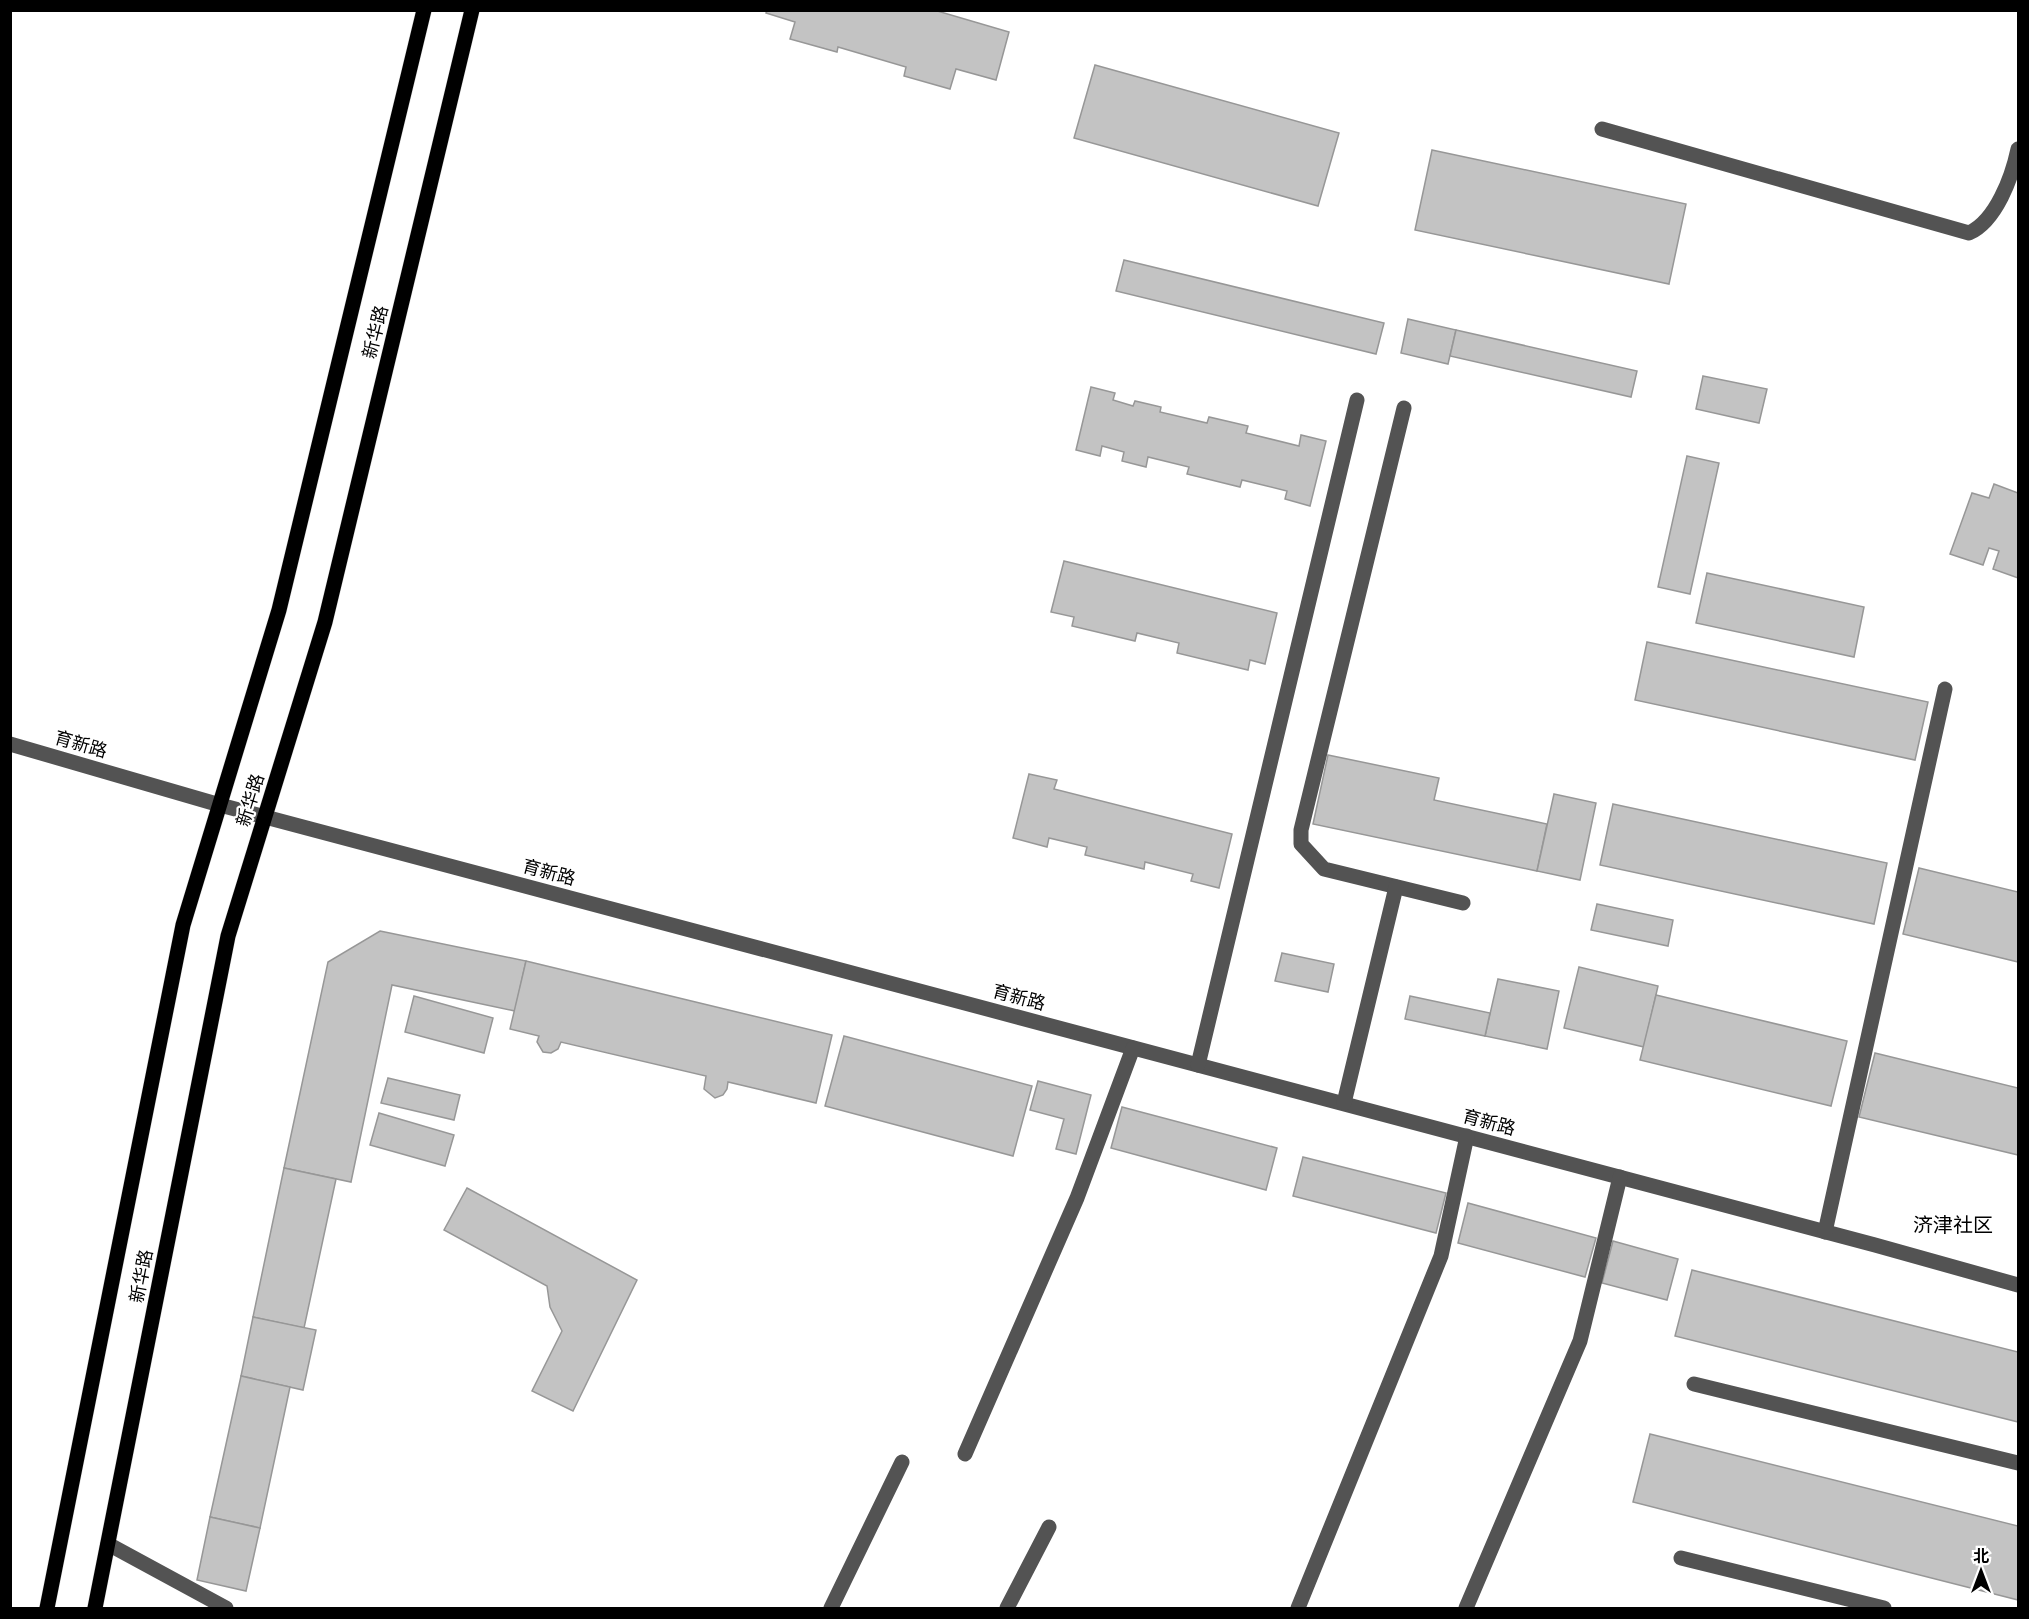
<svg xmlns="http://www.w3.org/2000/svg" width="2029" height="1619" font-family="'Roboto Condensed','Noto Sans SC',sans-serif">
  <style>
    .building { fill: #c3c3c3; stroke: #979797; stroke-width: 1.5 }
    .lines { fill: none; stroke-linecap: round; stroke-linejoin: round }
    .major-casing { stroke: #dbdbdb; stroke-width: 16 }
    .minor { stroke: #535353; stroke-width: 15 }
    .major { stroke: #000; stroke-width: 15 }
    .labels { text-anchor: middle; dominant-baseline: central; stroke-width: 4.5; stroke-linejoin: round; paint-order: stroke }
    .street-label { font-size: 18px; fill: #000; stroke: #fff }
    .neighbourhood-label { font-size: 20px; fill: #000; stroke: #fff }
  </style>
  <rect width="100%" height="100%" fill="#fff"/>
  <g class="building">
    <polygon points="767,10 934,10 1009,32 996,80 956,69 950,89 904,76 906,67 838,47 837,52 790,39 795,22 766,13"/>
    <polygon points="1095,65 1339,133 1318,206 1074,138"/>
    <polygon points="1432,150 1686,204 1669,284 1415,230"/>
    <polygon points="1124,260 1384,323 1376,354 1116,291"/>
    <polygon points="1408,319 1456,330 1448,364 1401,353"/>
    <polygon points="1456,330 1637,371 1631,397 1450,356"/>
    <polygon points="1703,376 1767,389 1759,423 1696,409"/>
    <polygon points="1091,387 1115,393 1113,400 1133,406 1135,401 1161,407 1160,412 1207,423 1209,417 1248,426 1246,433 1299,446 1301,435 1326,441 1310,506 1285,499 1287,491 1242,480 1240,487 1187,474 1189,467 1148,457 1146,467 1122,461 1124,452 1102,446 1100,456 1076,450"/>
    <polygon points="1687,456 1719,463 1690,594 1658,587"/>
    <polygon points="1994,484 2018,493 2018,578 1993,569 1999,551 1989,548 1983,565 1950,554 1972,493 1989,498"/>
    <polygon points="1064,561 1277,613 1265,664 1250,660 1248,670 1177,653 1179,643 1137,633 1135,641 1072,626 1074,617 1051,612"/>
    <polygon points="1707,573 1864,607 1854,657 1696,623"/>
    <polygon points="1647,642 1928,702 1915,760 1635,700"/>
    <polygon points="1328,755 1439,778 1434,800 1547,824 1537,871 1313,824"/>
    <polygon points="1029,774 1057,780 1054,789 1232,834 1219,888 1191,881 1193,874 1145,862 1144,869 1085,855 1087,847 1049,838 1047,847 1013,838"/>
    <polygon points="1554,794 1596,803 1580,880 1537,871"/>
    <polygon points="1613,804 1887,863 1874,924 1600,865"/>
    <polygon points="1919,868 2018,892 2018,962 1903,934"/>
    <polygon points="1597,904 1673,920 1668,946 1591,930"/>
    <polygon points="380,931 526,961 515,1011 392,985 351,1182 284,1168 328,962"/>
    <polygon points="1282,953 1334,964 1328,992 1275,981"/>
    <polygon points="526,961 832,1035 816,1103 728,1082 727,1089 723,1095 715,1098 704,1089 706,1076 561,1042 558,1049 551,1053 543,1052 537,1042 539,1036 510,1029"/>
    <polygon points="1579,967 1658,986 1644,1047 1564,1028"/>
    <polygon points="1498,979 1559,991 1547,1049 1485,1036"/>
    <polygon points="1656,995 1847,1041 1831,1106 1640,1060"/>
    <polygon points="414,996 493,1018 484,1053 405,1032"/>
    <polygon points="1410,996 1490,1013 1485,1036 1405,1019"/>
    <polygon points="844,1036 1032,1086 1013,1156 825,1106"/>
    <polygon points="1875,1053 2018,1088 2018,1155 1859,1117"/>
    <polygon points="388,1078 460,1095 454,1120 381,1103"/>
    <polygon points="1038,1081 1091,1095 1076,1154 1056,1149 1064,1119 1030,1110"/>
    <polygon points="1122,1107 1277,1148 1266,1190 1111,1148"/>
    <polygon points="379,1113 454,1135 445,1166 370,1145"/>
    <polygon points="1303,1157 1446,1193 1436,1233 1293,1196"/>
    <polygon points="284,1168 336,1179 304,1328 253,1317"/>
    <polygon points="467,1188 637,1280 573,1411 532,1391 562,1331 550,1307 547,1286 444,1230"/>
    <polygon points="1468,1203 1596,1238 1585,1277 1458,1243"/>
    <polygon points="1613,1241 1678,1259 1667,1300 1602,1283"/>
    <polygon points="1692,1270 2018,1352 2018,1422 1675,1336"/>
    <polygon points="253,1317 316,1330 303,1390 241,1376"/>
    <polygon points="241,1376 290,1387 260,1528 210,1517"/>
    <polygon points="1650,1434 2018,1526 2018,1600 1633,1502"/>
    <polygon points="210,1517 260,1528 246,1591 197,1580"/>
  </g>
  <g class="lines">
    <defs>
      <g id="major">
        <polyline points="47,1608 183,925 279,610 424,10"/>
        <polyline points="95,1608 228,936 325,622 472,10"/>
      </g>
    </defs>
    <use href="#major" class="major-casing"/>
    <g class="minor">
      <path d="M 1602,129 L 1969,233 C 1996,221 2012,177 2018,149"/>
      <polyline points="1404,408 1301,830 1301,844 1324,869 1463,903"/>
      <polyline points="10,744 220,805 1875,1245 2018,1285"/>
      <polyline points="1198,1065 1357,400"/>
      <polyline points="1344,1103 1396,887"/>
      <polyline points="1825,1232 1945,689"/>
      <polyline points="1694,1384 2018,1463"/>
      <polyline points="965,1454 1077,1198 1133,1048"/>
      <polyline points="108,1544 226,1608"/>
      <polyline points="1681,1558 1884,1608"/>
      <polyline points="831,1608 902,1462"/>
      <polyline points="1007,1608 1049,1527"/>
      <polyline points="1298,1608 1441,1256 1467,1136"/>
      <polyline points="1466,1608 1580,1341 1620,1177"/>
    </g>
    <use href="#major" class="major"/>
  </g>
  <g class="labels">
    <g class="street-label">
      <text transform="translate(375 332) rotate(-76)">新华路</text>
      <text transform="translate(81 744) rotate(16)">育新路</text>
      <text transform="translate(250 800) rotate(-73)">新华路</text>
      <text transform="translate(549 872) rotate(15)">育新路</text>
      <text transform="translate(1019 997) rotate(15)">育新路</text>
      <text transform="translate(1489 1122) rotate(15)">育新路</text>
      <text transform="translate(141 1276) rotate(-79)">新华路</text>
    </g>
    <g class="neighbourhood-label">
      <text x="1953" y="1225">济津社区</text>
    </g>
  </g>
  <rect width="2029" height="1619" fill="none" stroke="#000000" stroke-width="24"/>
  <g transform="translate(1981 1571)" stroke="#ffffff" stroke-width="4.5" paint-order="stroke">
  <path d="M0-4.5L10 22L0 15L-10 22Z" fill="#000000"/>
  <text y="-9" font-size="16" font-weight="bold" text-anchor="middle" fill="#000000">北</text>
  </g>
</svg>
